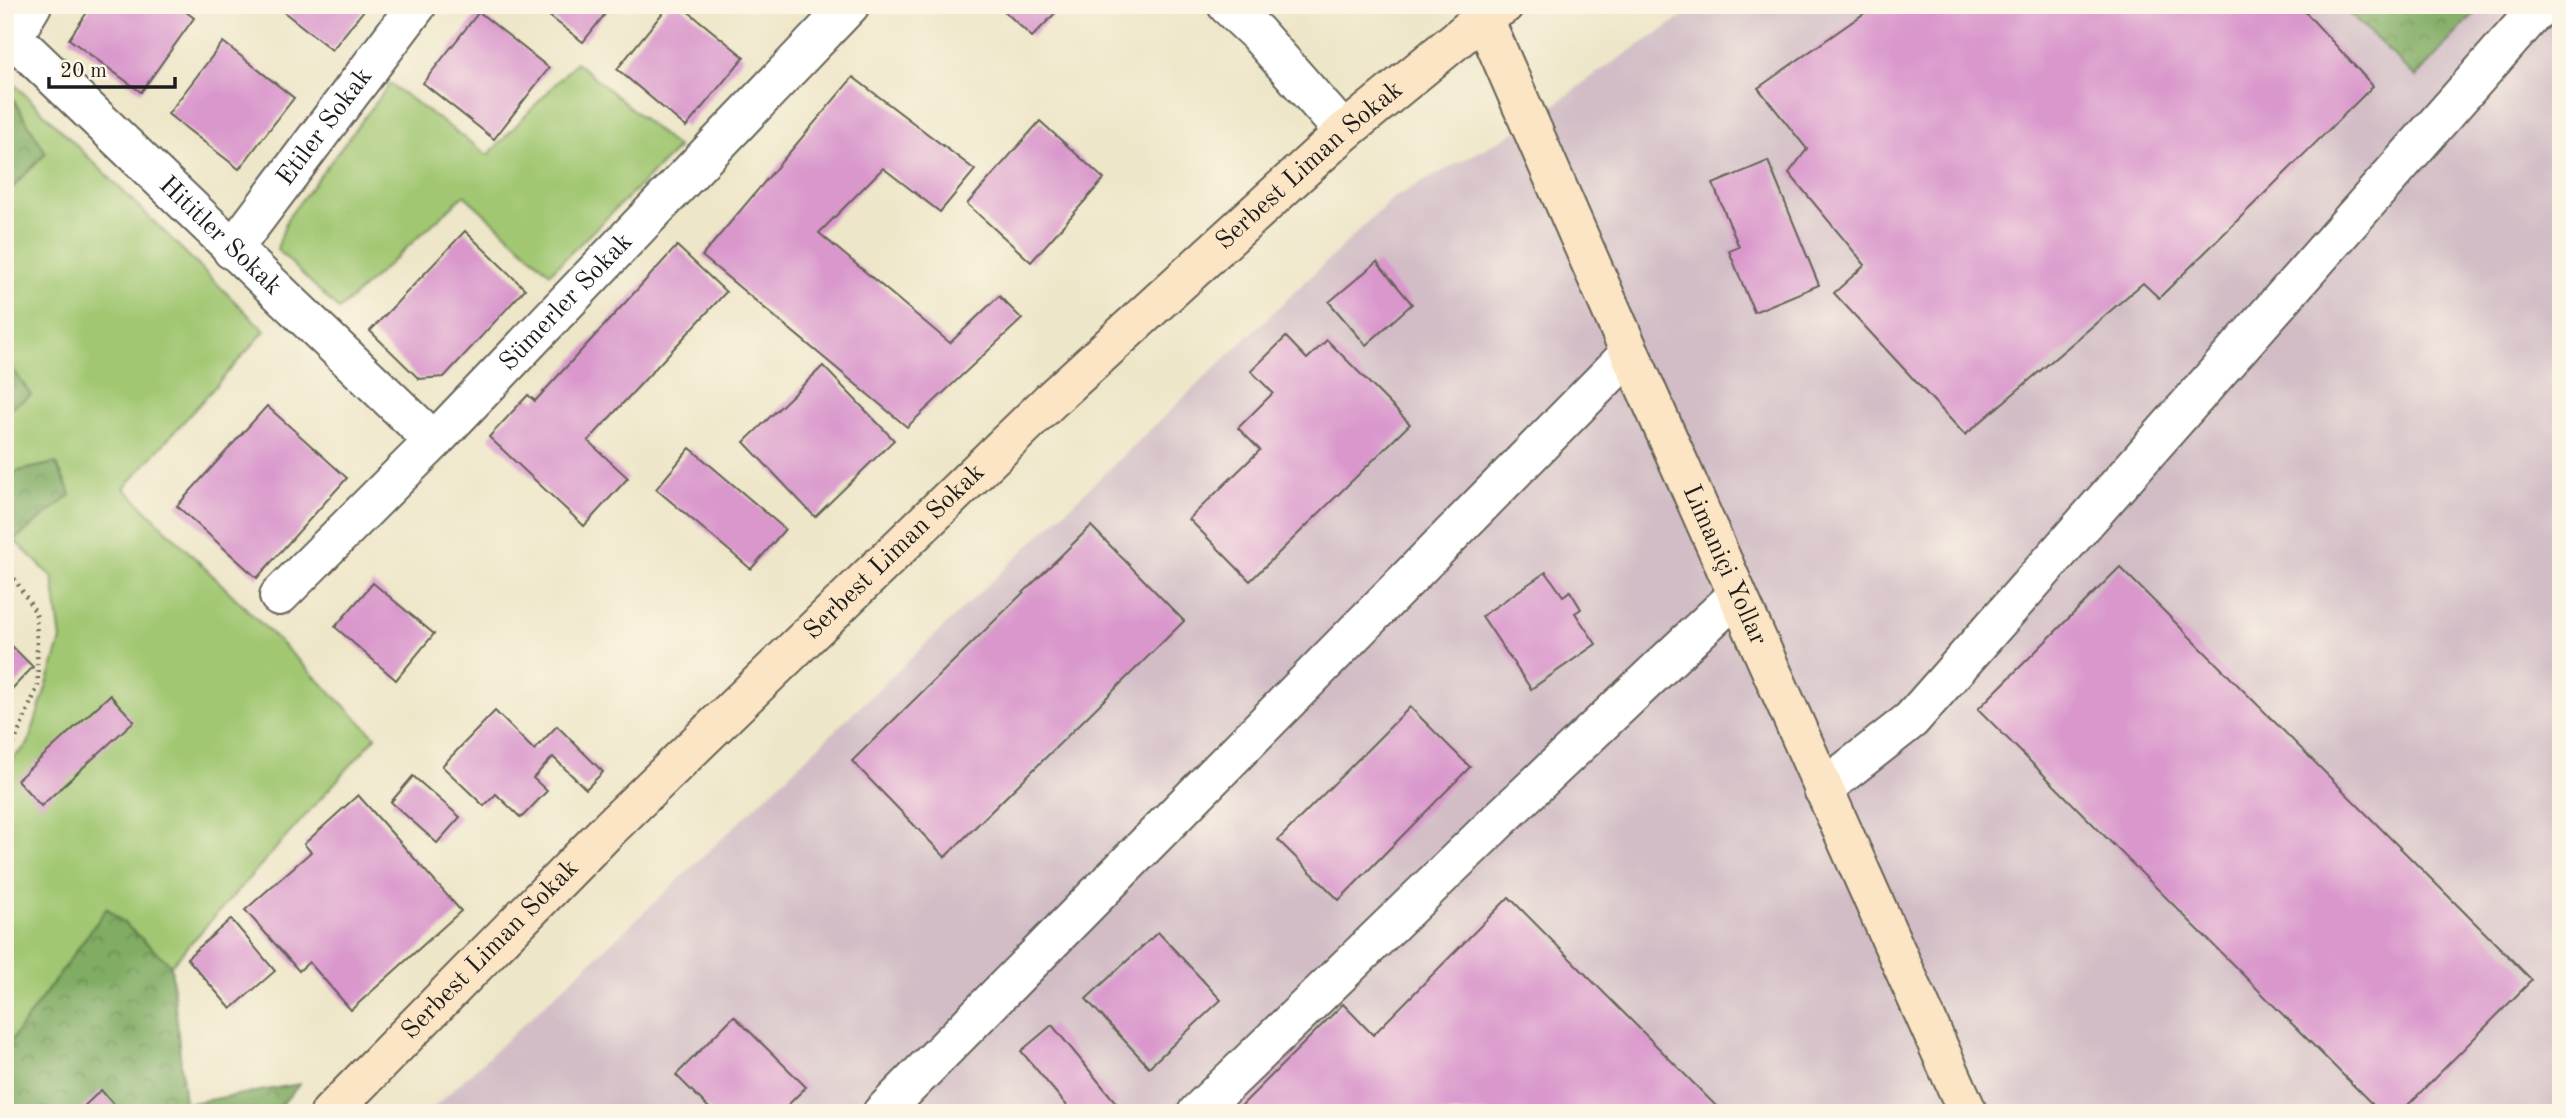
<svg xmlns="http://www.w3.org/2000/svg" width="2566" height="1118" font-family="'Old Standard TT',serif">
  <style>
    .industrial { fill: #d2bdc6 }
    .grass { fill: #a1c772; stroke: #5e7247; stroke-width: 2 }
    .forest { fill: url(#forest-crowns); stroke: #4e6440; stroke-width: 2 }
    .building { fill: #d997cc }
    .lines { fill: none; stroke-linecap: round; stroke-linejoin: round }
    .street-casing { stroke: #656358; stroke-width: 42 }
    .secondary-casing { stroke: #656358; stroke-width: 42 }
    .path { stroke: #656358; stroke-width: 4.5; stroke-dasharray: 2 5; stroke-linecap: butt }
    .street { stroke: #fff; stroke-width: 38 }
    .secondary { stroke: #fce5c4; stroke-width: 38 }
    .labels { text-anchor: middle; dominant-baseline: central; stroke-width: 6; stroke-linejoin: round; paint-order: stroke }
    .street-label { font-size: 26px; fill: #1c1c1c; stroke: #fcf5e5 }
  </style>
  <defs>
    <pattern id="forest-crowns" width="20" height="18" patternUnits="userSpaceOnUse" patternTransform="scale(1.75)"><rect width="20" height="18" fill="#80ac64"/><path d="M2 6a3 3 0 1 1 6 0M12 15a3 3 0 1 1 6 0" fill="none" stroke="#688b52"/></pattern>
  </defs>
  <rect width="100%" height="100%" fill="#fcf5e5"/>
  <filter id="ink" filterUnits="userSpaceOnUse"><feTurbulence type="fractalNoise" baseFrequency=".0143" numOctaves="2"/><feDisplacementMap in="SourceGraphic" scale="14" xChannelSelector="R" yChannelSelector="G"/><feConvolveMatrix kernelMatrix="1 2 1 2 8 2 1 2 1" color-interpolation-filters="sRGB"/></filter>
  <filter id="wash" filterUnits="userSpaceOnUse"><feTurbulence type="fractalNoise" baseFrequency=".00686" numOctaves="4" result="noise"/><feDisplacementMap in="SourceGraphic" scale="28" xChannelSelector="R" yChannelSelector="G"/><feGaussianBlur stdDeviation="1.57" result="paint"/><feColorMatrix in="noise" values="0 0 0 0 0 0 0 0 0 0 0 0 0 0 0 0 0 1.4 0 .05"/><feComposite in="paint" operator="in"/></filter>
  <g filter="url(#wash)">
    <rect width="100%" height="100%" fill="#ede6c8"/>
    <polygon class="industrial" points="1700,5 2561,5 2561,1113 428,1113 670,888 1393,198 1530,124 1588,79"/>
    <g class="grass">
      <polygon points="576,62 678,148 550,273 464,195 339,310 277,249 287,219 390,84 488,155"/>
      <polygon points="5,75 265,331 124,488 376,737 171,965 107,909 5,1049 5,766 28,744 61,640 53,578 14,540 71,495 56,463 5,474 5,411 30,395 5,358 5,195 46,153 8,91 5,92"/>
    </g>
    <g class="forest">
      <polygon points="2341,5 2482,5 2416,77"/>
      <polygon points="8,91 46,153 5,195 5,92"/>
      <polygon points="5,358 31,395 5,411"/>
      <polygon points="56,463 71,495 14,540 5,531 5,474"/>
      <polygon points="107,908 171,965 185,1104 300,1084 274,1113 5,1113 5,1049"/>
    </g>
    <g id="blocks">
      <g class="building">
        <polygon points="92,5 177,5 194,18 141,92 69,39"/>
        <polygon points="275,5 368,5 332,50"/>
        <polygon points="535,5 612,5 583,42"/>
        <polygon points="669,5 680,5 744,57 686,127 617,69"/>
        <polygon points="998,5 1063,5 1032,37"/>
        <polygon points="1876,5 2299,5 2373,86 2159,298 2143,283 1965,435 1834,293 1865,265 1789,173 1807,149 1758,88"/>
        <polygon points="479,12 549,68 494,139 423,83"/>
        <polygon points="223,42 294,98 239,169 168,114"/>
        <polygon points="853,77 975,170 940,212 883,168 819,233 950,343 999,296 1022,319 907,427 702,256"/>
        <polygon points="1040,121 1104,179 1031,262 967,204"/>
        <polygon points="1768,161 1819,285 1754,312 1729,251 1739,247 1713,184"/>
        <polygon points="465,231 525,289 444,377 419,379 370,331"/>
        <polygon points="677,246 726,292 588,441 628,478 584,526 489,437 528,395 535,401"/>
        <polygon points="1377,262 1412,304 1366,345 1329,302"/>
        <polygon points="1286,337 1307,359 1327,340 1410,424 1250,581 1189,519 1260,450 1238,428 1273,393 1251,371"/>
        <polygon points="823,366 894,440 815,517 744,442"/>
        <polygon points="267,406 347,478 257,578 177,506"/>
        <polygon points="690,448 785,529 751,569 656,489"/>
        <polygon points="1091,526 1184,621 945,857 852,761"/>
        <polygon points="2120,567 2532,980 2400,1113 2381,1113 1978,709"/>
        <polygon points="1546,572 1563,596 1570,591 1581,609 1575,613 1596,644 1531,689 1482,616"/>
        <polygon points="373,583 434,634 396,680 335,627"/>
        <polygon points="5,639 33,667 5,696"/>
        <polygon points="110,695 134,721 41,806 17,780"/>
        <polygon points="1410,707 1470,767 1339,900 1278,840"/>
        <polygon points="495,711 534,750 557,726 603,772 586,789 553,757 533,778 547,791 521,818 496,794 484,806 442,766"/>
        <polygon points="413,776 460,817 437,843 391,802"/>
        <polygon points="358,795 461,911 351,1010 309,962 299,971 245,910 311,852 304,844"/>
        <polygon points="1509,897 1723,1113 1234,1113 1343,1004 1373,1035"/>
        <polygon points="231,919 275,971 231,1009 187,958"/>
        <polygon points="1158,932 1221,1000 1149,1067 1086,999"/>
        <polygon points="734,1016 806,1087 780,1113 714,1113 676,1075"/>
        <polygon points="1052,1025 1117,1104 1107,1113 1073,1113 1021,1051"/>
        <polygon points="101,1090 121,1113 77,1113"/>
      </g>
    </g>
  </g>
  <g filter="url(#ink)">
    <use href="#blocks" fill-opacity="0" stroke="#656358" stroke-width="2"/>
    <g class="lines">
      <defs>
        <g id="street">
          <polyline points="1227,5 1257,33 1344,132"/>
          <path id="s1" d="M 5,30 L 434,441"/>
          <polyline points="13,37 32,5"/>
          <path id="s2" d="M 232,250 L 417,5"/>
          <path id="s3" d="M 279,596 L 434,441 L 850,5"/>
          <polyline points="1823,789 1911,720 2541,5"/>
          <polyline points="882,1113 1630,353"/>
          <polyline points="1197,1113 1502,817 1737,595"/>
        </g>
        <g id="secondary">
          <path id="s4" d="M 1478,5 L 1630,353 L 1968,1113"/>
          <path id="s5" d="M 330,1113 L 610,828 L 1051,400 L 1344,132 L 1484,17 L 1504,5"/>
        </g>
      </defs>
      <use href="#street" class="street-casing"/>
      <use href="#secondary" class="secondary-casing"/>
      <polyline class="path" points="5,568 12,575 36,613 38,686 11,750 5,755"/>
      <use href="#street" class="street"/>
      <use href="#secondary" class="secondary"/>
    </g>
  </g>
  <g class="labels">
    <g class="street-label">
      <text stroke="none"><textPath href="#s2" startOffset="154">Etiler Sokak</textPath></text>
      <text stroke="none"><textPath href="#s5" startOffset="1363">Serbest Liman Sokak</textPath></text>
      <text stroke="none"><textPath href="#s1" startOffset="298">Hititler Sokak</textPath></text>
      <text stroke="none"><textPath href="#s3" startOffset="411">Sümerler Sokak</textPath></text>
      <text stroke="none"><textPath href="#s5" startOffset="796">Serbest Liman Sokak</textPath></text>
      <text stroke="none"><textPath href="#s4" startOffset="612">Limaniçi Yollar</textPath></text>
      <text stroke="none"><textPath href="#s5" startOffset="229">Serbest Liman Sokak</textPath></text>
    </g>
  </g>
  <rect width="2566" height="1118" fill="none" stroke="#fcf5e5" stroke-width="28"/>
  <path d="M49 77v10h126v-10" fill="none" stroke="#1c1c1c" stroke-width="3.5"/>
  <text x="60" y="77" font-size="21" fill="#1c1c1c" stroke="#fcf5e5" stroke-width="5" paint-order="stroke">20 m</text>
</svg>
